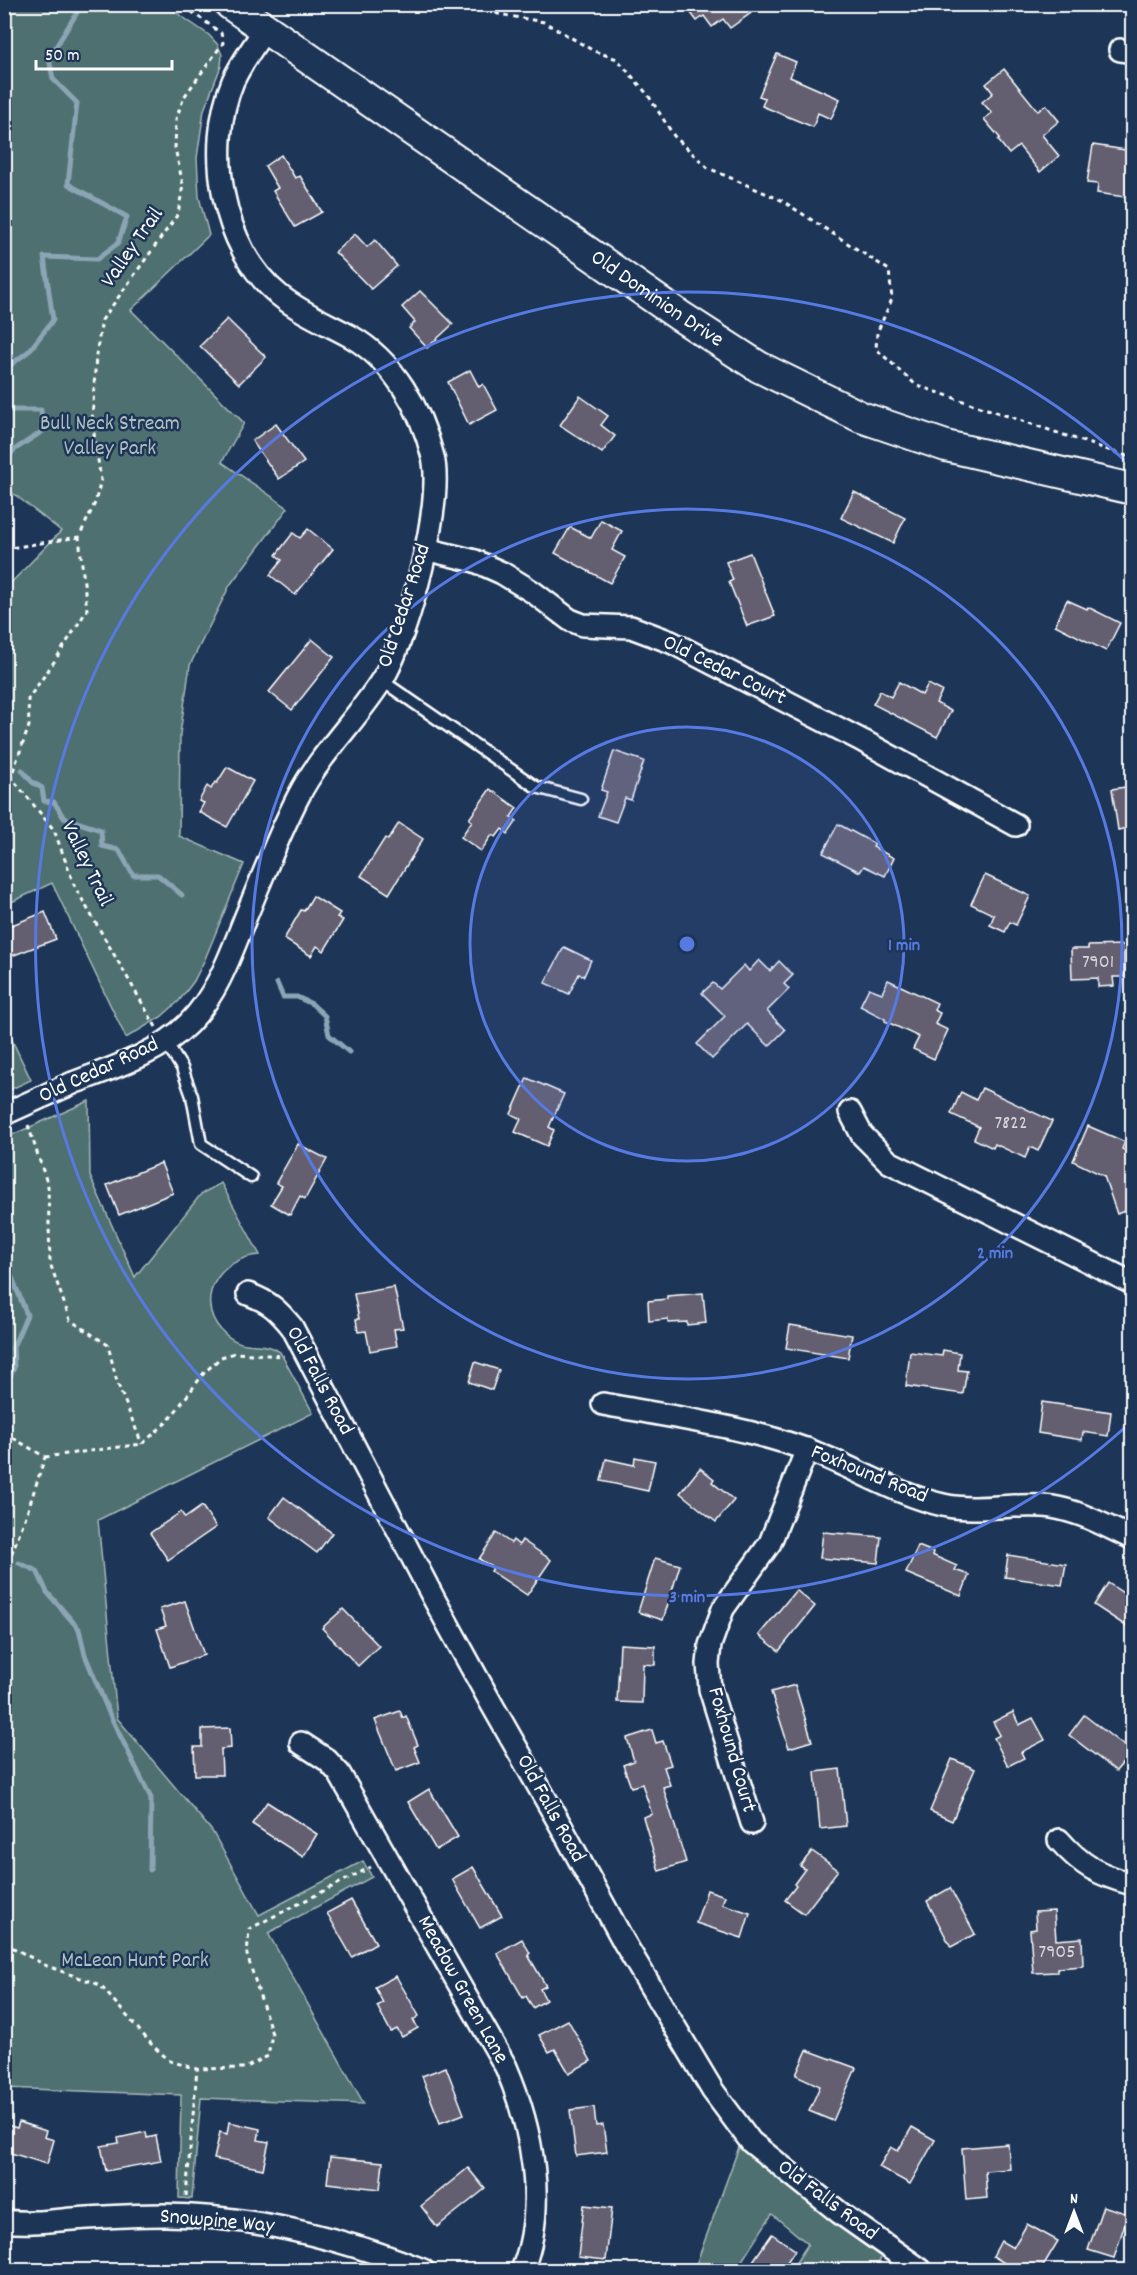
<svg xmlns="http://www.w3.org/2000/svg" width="1137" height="2275" font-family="Dekko,sans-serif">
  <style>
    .green { fill: #4f7070; stroke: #a7b8b8; stroke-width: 1.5 }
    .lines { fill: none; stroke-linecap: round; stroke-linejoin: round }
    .stream { stroke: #8ba5b5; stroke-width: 5 }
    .building { fill: #635f70; stroke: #fff; stroke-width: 1.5 }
    .service-casing { stroke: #fff; stroke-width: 15 }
    .minor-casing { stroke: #fff; stroke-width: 26 }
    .secondary-casing { stroke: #fff; stroke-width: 34 }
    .path { stroke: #fff; stroke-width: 3; stroke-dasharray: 4.5 4.5; stroke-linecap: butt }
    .service { stroke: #1d3557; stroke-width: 10 }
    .minor { stroke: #1d3557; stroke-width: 21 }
    .secondary { stroke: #1d3557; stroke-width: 30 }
    .ring { fill: none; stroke: #567ae2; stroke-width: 3 }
    .labels { text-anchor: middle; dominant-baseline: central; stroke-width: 5; stroke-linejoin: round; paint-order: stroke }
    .number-label { font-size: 20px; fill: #d8d7db }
    .street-label { font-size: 22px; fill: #fff; stroke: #1d3557 }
    .park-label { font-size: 22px; fill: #b0bfbf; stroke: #1d3557 }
    .centre { fill: #567ae2; stroke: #1d3557; stroke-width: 3 }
    .ring-label { font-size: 18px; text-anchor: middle; font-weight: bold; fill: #567ae2; stroke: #1d3557; stroke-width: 5; stroke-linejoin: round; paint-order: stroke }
  </style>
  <rect width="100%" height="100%" fill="#1d3557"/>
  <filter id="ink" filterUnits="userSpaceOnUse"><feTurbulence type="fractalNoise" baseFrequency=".0167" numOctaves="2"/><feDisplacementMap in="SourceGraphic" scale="12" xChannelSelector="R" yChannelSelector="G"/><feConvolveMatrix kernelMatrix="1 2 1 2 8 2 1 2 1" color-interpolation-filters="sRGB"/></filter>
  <g filter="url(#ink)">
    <g class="green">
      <polygon points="5,4 165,5 209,35 218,45 222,55 221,66 204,110 197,158 199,197 209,235 131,310 244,423 222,462 288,508 230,585 190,665 180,734 179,836 244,864 205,959 194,981 179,1001 161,1017 126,1038 52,883 5,905 5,589 61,531 5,487"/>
      <polygon points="4,1023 31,1080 5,1092 4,1092"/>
      <path d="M 89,1101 L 90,1176 L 135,1277 L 201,1194 L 221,1183 L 260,1255 C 221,1257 193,1298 221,1330 C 243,1354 263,1338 280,1352 L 313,1413 L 98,1520 L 117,1718 L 212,1831 L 259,1915 L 363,1861 L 372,1877 L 268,1933 L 364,2104 L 201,2098 L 192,2199 L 179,2198 L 181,2095 L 5,2088 L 5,1138 Z"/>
      <polygon points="739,2147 882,2255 876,2270 791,2270 808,2244 772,2214 736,2270 694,2270"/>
    </g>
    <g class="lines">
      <g class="stream">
        <polyline points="4,370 29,351 53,320 44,257 97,259 118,243 127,217 68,184 77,103 53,79 49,58 81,6"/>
        <polyline points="4,410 41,410 43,431 14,450 4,463"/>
        <polyline points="22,770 32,782 42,788 44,801 54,802 64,818 101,830 102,846 119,850 133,875 158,875 182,895"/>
        <polyline points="277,983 283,997 297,997 312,1004 325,1016 329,1035 349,1052"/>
        <polyline points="4,1257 27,1315 13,1347 14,1368 4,1388"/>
        <polyline points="19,1563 37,1571 47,1592 79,1629 85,1655 109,1713 151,1798 150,1870"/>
      </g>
    </g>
    <g class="building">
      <polygon points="684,4 744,4 751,13 730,28 723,19 712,27 704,16 697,21"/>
      <polygon points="777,54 796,62 790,77 840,99 831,119 818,113 813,127 762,106 765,98 759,96"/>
      <polygon points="1004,69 1038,111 1046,105 1059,121 1042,135 1059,156 1040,172 1019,146 1009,154 998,140 1000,138 984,119 992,113 982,102 993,93 986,84"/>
      <polygon points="1093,145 1132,151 1132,198 1097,193 1098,184 1087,183"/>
      <polygon points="281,155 295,178 300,176 322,212 295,227 273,191 278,188 265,166"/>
      <polygon points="355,234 367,247 375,240 397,266 371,289 335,252"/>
      <polygon points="420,291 453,324 427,348 409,328 415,322 402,307"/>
      <polygon points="227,319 266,357 239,384 200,346"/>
      <polygon points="470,370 479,387 483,384 497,410 469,425 448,382"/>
      <polygon points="580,396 608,416 601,425 615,436 602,453 560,425"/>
      <polygon points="276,424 304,462 279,479 252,441"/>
      <polygon points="854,492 905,518 893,543 841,518"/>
      <polygon points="601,520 622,531 612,550 625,557 610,583 555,553 570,527 591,538"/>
      <polygon points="308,529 333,549 295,595 270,575 282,560 276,555 293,533 300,538"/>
      <polygon points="750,553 775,616 747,626 729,582 733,580 726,562"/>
      <polygon points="1067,600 1087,609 1088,607 1120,623 1106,651 1055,625"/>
      <polygon points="312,639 334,657 292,710 269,692"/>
      <polygon points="899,682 922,695 928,684 942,691 936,703 951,711 937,737 873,704 880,691 891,697"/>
      <polygon points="614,751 644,761 631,800 625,798 616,822 598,816 607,792 601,790"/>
      <polygon points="227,767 253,781 227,827 199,812 204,803 199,801 207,786 211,789 215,782 217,783"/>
      <polygon points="1132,786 1132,827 1118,830 1112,789"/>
      <polygon points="490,789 517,808 511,817 517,821 508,834 502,829 496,837 492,835 481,851 461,837 472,821 469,819"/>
      <polygon points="399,823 423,839 389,894 361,876 385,838 388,840"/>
      <polygon points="838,824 875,844 873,847 894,858 885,876 864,866 860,872 823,853"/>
      <polygon points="985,875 1030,896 1016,925 1010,922 1005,932 990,925 994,915 971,904"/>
      <polygon points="313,896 340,913 337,917 343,920 324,951 317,946 311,956 284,939 301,910 304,911"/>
      <polygon points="45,912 56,939 4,959 4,928"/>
      <polygon points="1124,945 1124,977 1113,977 1114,986 1098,987 1098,978 1072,979 1071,949 1088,949 1088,946"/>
      <polygon points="564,947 591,960 584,976 579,974 569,994 545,983"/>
      <polygon points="759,960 770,971 779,961 793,975 784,984 789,989 767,1011 785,1030 769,1046 747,1024 712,1059 697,1044 725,1016 702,993 713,983 720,989 744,965 749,971"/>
      <polygon points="888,980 937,1003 934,1010 940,1013 935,1024 948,1030 934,1059 913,1049 919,1037 885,1021 885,1019 860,1006 869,988 882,993"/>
      <polygon points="527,1078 564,1094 549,1127 554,1130 547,1146 515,1132 521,1119 511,1114"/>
      <polygon points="982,1088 1052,1121 1038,1151 1030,1147 1025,1158 995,1144 993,1148 974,1139 979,1127 951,1114 961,1092 976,1100"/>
      <polygon points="1088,1126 1125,1142 1122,1149 1132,1154 1132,1166 1128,1177 1132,1190 1132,1208 1117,1214 1104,1176 1073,1161"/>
      <polygon points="298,1144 327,1159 305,1199 300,1196 290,1215 271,1204 282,1186 276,1183"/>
      <polygon points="161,1163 173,1193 119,1215 107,1185"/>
      <polygon points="394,1287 403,1328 394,1329 397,1346 370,1351 366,1331 358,1332 356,1319 359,1319 354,1294"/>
      <polygon points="703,1293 706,1323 687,1325 687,1322 668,1323 668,1319 649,1321 648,1301 667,1299 667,1296"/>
      <polygon points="790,1325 852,1335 848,1358 786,1348"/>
      <polygon points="943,1350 960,1353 958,1370 967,1371 963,1394 906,1386 910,1352 942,1356"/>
      <polygon points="475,1362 499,1370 492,1390 469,1382"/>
      <polygon points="1042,1402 1111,1412 1108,1436 1083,1432 1082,1440 1038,1433"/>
      <polygon points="635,1457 655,1461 648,1491 601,1481 606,1459 634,1465"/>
      <polygon points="700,1468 714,1479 712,1482 734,1500 716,1522 680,1493"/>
      <polygon points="284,1497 332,1533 317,1553 269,1517"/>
      <polygon points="202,1506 216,1527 168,1560 150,1533 181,1512 185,1518"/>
      <polygon points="823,1532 881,1537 878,1563 820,1558"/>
      <polygon points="496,1533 511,1543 513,1540 519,1545 522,1540 551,1560 527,1595 491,1571 493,1568 479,1559"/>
      <polygon points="918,1546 933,1552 932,1555 957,1566 955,1570 969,1575 961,1596 906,1573"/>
      <polygon points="1008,1555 1066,1564 1062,1585 1005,1577"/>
      <polygon points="655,1558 680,1565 663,1620 638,1612"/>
      <polygon points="1108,1583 1132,1599 1132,1630 1094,1605"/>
      <polygon points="796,1590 815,1606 779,1651 759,1635"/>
      <polygon points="185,1601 204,1655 170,1667 157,1629 166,1626 160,1609"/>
      <polygon points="343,1609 379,1646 358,1666 322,1628"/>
      <polygon points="620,1644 655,1646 655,1665 643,1664 642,1703 617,1702"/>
      <polygon points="795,1685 812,1741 789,1748 771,1692"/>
      <polygon points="400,1711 403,1718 406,1716 418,1745 414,1747 420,1762 396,1771 375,1720"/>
      <polygon points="1013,1712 1019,1725 1033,1718 1045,1740 1021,1752 1024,1758 1008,1766 994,1738 1000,1735 993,1722"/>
      <polygon points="1084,1715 1132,1752 1116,1771 1069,1735"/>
      <polygon points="230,1728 231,1748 221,1749 222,1775 195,1775 194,1747 202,1747 202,1729"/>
      <polygon points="652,1730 656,1743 663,1741 671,1765 664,1767 670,1785 663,1787 686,1862 659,1871 643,1817 652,1814 642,1784 631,1787 623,1765 634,1761 627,1738"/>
      <polygon points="952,1759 975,1769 952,1821 930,1811"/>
      <polygon points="840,1769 846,1826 820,1829 815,1772"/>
      <polygon points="429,1789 458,1837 436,1850 408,1802"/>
      <polygon points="267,1802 317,1834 303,1857 252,1824"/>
      <polygon points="812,1851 838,1870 804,1914 785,1900 796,1886 794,1884 805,1869 800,1866"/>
      <polygon points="473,1867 502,1916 480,1928 452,1879"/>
      <polygon points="950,1888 975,1934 951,1947 927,1901"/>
      <polygon points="707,1890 725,1896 722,1904 750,1913 742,1938 696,1923"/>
      <polygon points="351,1900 376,1943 352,1957 327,1913"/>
      <polygon points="1054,1911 1056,1940 1082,1938 1083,1966 1057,1968 1057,1972 1033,1973 1030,1930 1036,1929 1035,1912"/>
      <polygon points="522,1939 530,1953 528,1955 546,1986 540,1989 546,2000 533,2008 526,1996 523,1998 497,1953"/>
      <polygon points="396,1976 419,2016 413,2020 418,2028 402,2037 397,2029 391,2032 377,2006 383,2003 375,1987"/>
      <polygon points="568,2020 591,2061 569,2073 555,2049 549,2052 539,2035"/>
      <polygon points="807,2050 856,2068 833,2121 809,2111 820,2086 796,2075"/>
      <polygon points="446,2067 464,2114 440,2123 422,2076"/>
      <polygon points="594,2107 596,2126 603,2125 607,2152 576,2156 570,2110"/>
      <polygon points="19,2122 46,2131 44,2137 54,2140 47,2164 4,2151 4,2124 17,2128"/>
      <polygon points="229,2122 260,2129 258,2140 269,2142 263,2169 214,2159 220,2132 227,2134"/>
      <polygon points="912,2127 935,2140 910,2184 879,2167 891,2147 898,2151"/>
      <polygon points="146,2132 147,2138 156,2136 161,2161 106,2171 101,2146 119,2143 118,2138"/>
      <polygon points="1008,2144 1010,2169 985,2171 987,2198 966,2200 962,2148"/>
      <polygon points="330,2157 383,2162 380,2189 327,2183"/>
      <polygon points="468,2168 485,2189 437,2227 421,2206"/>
      <polygon points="584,2205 612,2208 606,2260 578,2257"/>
      <polygon points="1103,2206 1128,2214 1114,2258 1088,2250"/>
      <polygon points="1027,2224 1058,2241 1040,2271 1017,2271 993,2256 1001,2241 1013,2248"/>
      <polygon points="772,2234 795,2250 781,2271 746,2271"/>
    </g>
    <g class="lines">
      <defs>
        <g id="service">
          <polyline points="381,680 536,787 581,799"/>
          <polyline points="165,1041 182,1068 192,1096 201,1144 251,1177"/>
        </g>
        <g id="minor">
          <polyline points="1120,50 1132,52"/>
          <polyline points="425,549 475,561 502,573 533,592 570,620 583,625 631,627 671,642 863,741 1016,825"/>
          <polyline points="850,1112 862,1135 889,1162 1132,1283"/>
          <path d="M 4,1114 C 27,1104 50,1093 73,1083 C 112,1068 158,1054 188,1024 C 217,995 231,954 246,916 C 263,876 278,836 298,797 C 321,752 359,718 385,675 C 408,633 444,503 433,457 C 421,409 394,361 350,336 C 326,323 300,312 279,295 C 221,248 205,148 233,81 C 241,63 254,46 265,29"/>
          <path d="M 248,1294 C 270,1302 278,1310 292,1327 L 434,1599 L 491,1703 L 561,1826 L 624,1942 L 713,2091 L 751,2142 L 840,2213 L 921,2270"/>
          <path d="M 603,1404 C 671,1417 743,1426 808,1450 C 854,1467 895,1494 943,1505 C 979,1513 1016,1502 1052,1507 C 1080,1511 1107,1527 1132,1538"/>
          <path d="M 301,1743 L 327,1760 L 339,1773 L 506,2067 C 532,2128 548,2207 522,2270"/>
          <polyline points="752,1823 710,1689 708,1664 710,1645 723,1609 770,1543 807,1449"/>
          <path d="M 1059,1840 C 1082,1866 1099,1875 1132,1884"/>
          <path d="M 4,2221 C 27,2224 50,2221 73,2219 C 103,2217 134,2215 165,2215 C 254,2216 341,2238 423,2270"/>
        </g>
        <g id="secondary">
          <path id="s1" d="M 230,4 L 680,316 L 759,367 L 861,417 L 946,446 L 1132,489"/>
        </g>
      </defs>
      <use href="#service" class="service-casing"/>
      <use href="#minor" class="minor-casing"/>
      <use href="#secondary" class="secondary-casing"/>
      <g class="path">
        <polyline points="480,4 498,14 544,22 594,51 617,59 648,95 674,136 708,168 781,200 889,270 892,299 877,333 876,349 916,385 1132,458"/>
        <polyline points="4,549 79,537"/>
        <polyline points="156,1027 75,887 54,830 11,777 29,726 28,699 56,659 87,610 79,537 95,503 101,480 92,420 96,355 102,320 178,214 183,185 175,148 176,119 184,97 223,43 221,33 181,4"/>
        <polyline points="28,1125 48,1186 50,1263 70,1320 108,1345 117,1382 142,1444"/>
        <polyline points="4,1439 13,1438 45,1457 26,1516 4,1573"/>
        <polyline points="45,1457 142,1444 169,1420 204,1373 221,1357 235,1353 284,1356"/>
        <polyline points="4,1943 47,1966 100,1985 153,2046 170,2061 197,2069 245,2068 268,2056 272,2034 247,1955 249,1929 371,1867"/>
        <polyline points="186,2196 197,2069"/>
      </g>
      <use href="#service" class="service"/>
      <use href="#minor" class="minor"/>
      <use href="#secondary" class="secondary"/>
    </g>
  </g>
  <circle cx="687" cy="944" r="217" fill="#567ae2" fill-opacity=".12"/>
  <g class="ring">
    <circle cx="687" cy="944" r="217"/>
    <circle cx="687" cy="944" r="435"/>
    <path d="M1132 1421A652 652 0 1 1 1132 467"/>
  </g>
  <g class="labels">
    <g class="number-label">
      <text x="1098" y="963">7901</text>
      <text x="1011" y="1124">7822</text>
      <text x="1057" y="1953">7905</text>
    </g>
    <g class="street-label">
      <text transform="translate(133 248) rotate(-55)">Valley Trail</text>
      <text stroke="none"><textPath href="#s1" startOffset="519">Old Dominion Drive</textPath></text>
      <text transform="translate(405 606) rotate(-72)">Old Cedar Road</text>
      <text transform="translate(724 671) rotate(26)">Old Cedar Court</text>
      <text transform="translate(86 864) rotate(64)">Valley Trail</text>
      <text transform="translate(99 1071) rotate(-25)">Old Cedar Road</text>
      <text transform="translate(319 1381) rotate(62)">Old Falls Road</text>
      <text transform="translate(869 1475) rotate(22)">Foxhound Road</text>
      <text transform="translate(731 1750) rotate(74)">Foxhound Court</text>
      <text transform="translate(550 1809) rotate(61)">Old Falls Road</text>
      <text transform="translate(462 1990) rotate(61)">Meadow Green Lane</text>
      <text transform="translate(827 2201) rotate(37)">Old Falls Road</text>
      <text transform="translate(217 2222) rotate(5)">Snowpine Way</text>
    </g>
    <g class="park-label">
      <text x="110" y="424">Bull Neck Stream<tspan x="110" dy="25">Valley Park</tspan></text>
      <text x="135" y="1961">McLean Hunt Park</text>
    </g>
  </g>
  <circle cx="687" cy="944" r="9" class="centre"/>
  <g class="ring-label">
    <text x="904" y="950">1 min</text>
    <text x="995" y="1258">2 min</text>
    <text x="687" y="1602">3 min</text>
  </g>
  <rect width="1137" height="2275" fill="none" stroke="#1d3557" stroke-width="24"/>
  <rect x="12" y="12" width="1113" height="2251" fill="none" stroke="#fff" stroke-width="2" filter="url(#ink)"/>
  <g transform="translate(1074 2212)" stroke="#1d3557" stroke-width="4.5" paint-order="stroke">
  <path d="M0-4.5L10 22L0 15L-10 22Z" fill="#ffffff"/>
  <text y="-9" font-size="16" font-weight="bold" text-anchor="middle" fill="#ffffff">N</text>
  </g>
  <path d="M36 60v9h136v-9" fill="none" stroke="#ffffff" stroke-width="3"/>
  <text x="45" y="60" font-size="18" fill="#ffffff" stroke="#1d3557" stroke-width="4.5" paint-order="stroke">50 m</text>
</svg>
